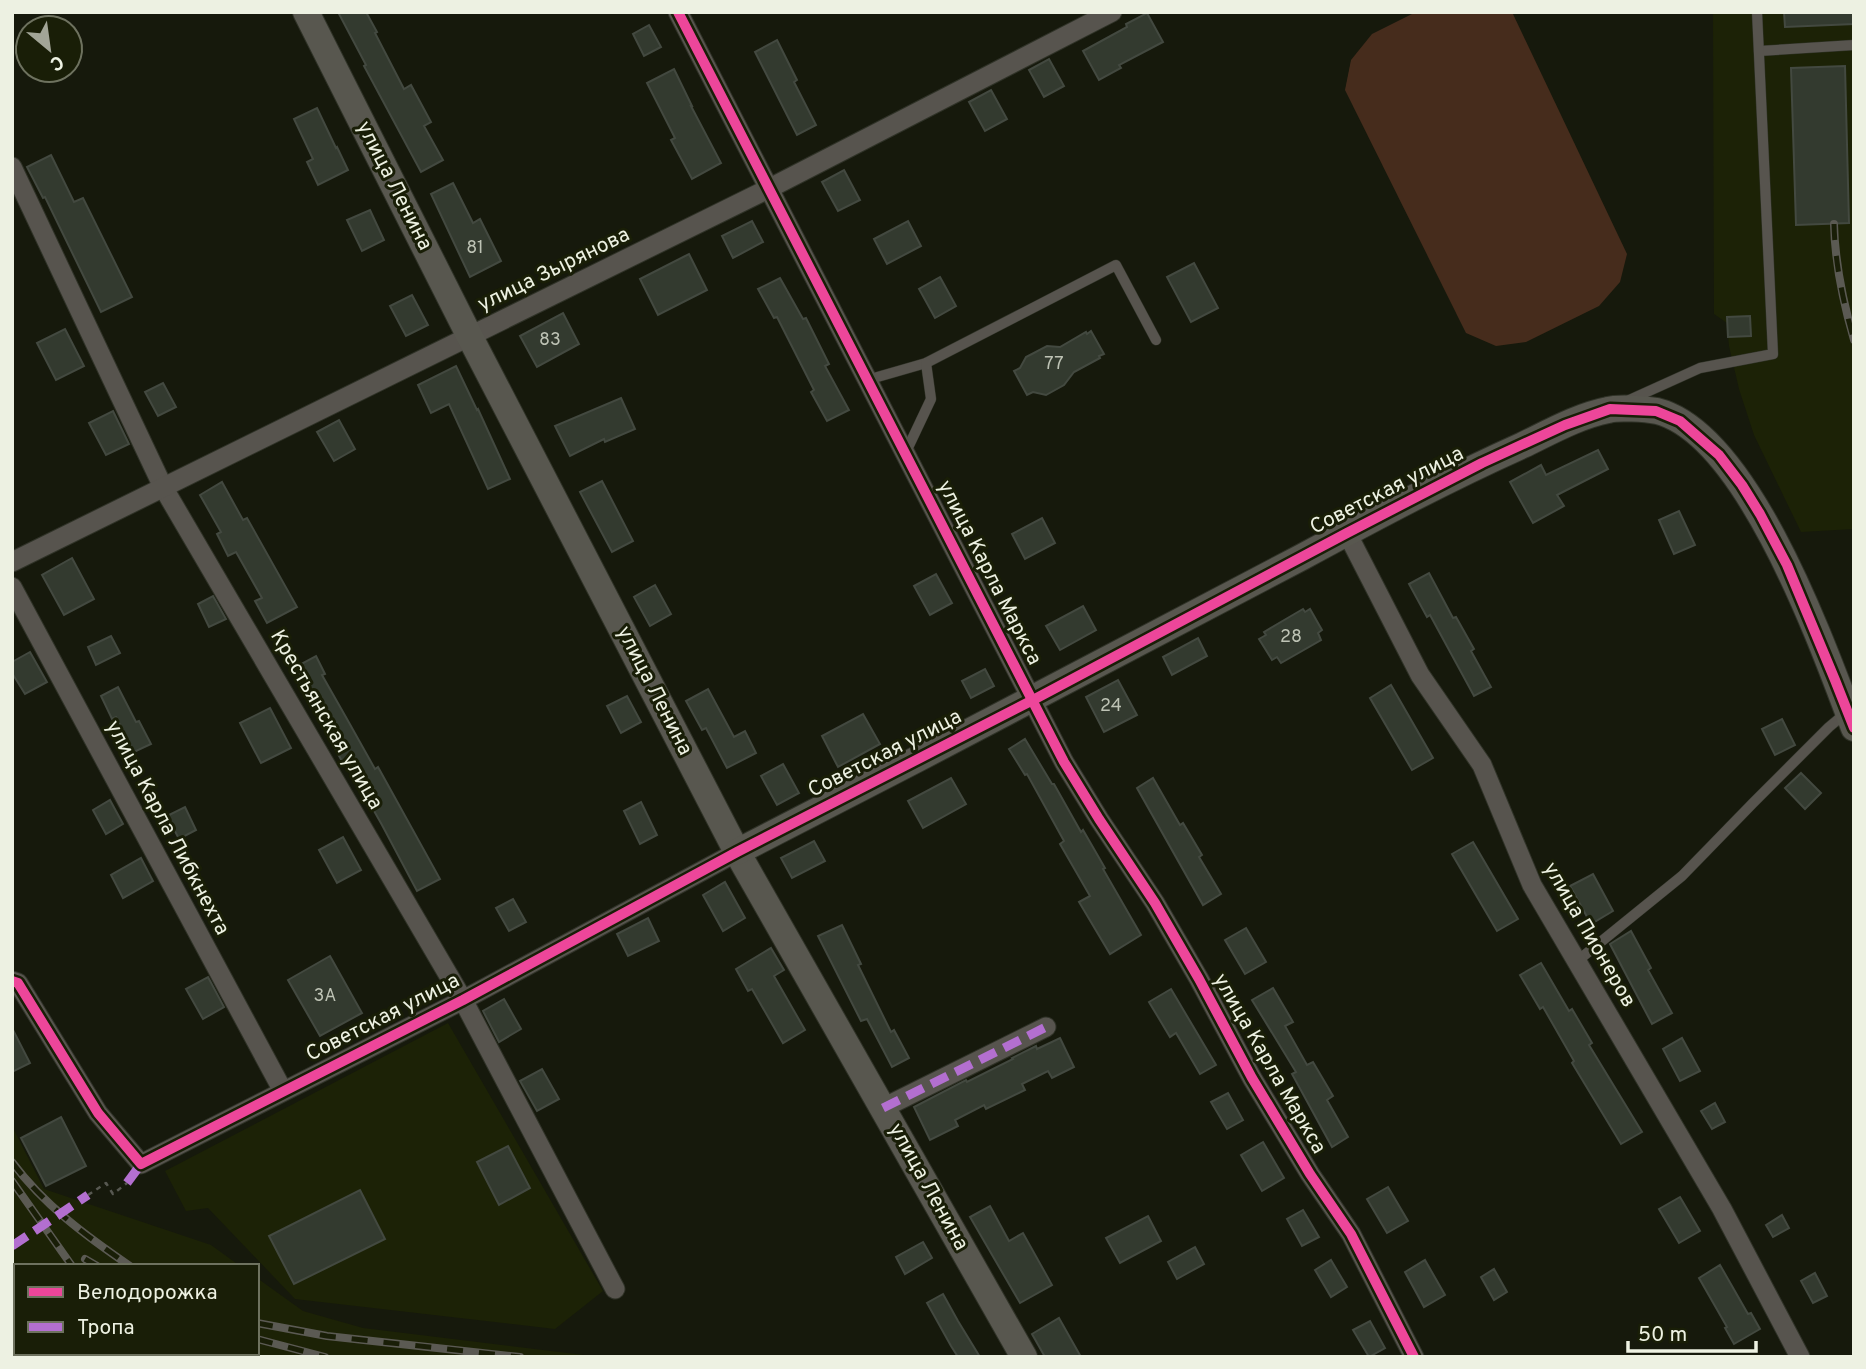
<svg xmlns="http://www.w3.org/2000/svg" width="1866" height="1369" font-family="Overpass,sans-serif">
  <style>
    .built { fill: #1c2206 }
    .green { fill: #462c1c }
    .building { fill: #333a2f; stroke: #434940; stroke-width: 2 }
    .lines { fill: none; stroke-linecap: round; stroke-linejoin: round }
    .lane-casing { stroke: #2f3227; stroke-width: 11 }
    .street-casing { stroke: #2f3227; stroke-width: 21 }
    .secondary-casing { stroke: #2f3227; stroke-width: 28 }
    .path { stroke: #575851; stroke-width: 2.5; stroke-dasharray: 5 5; stroke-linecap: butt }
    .lane { stroke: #57544e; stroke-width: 10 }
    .street { stroke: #57544e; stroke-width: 19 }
    .secondary { stroke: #58574f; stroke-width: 26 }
    .rail-casing { stroke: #5b5a53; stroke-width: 8 }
    .rail { stroke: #191e07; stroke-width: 5; stroke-dasharray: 16; stroke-linecap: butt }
    .quiet { stroke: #b36fd0; stroke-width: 9; stroke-dasharray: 18 9; stroke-linecap: butt }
    .cycleway-casing { stroke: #191e07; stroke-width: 15 }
    .cycleway { stroke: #ed469a; stroke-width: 10 }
    .labels { text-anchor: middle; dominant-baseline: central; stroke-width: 6; stroke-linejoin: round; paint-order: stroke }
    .number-label { font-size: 18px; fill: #bec3b5 }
    .street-label { font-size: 21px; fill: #edf1e2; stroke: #191e07 }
  </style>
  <rect width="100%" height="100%" fill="#16190c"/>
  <g class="built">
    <polygon points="1713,12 1854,12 1854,529 1801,532 1754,435 1739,389 1729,346 1727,323 1714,314"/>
    <polygon points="448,1023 603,1291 555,1329 295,1299 208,1208 186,1211 165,1171"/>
    <polygon points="12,1126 44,1189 211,1245 240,1266 16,1266 16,1353 257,1353 257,1278 303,1311 363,1328 600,1357 12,1357"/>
  </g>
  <polygon class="green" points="1416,12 1512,12 1627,254 1620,282 1599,306 1526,342 1496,346 1466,333 1345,90 1351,60 1372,34"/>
  <g class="building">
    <polygon points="338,12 366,12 377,32 375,33 404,89 411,85 431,122 424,126 443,160 421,172 364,66 366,65"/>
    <polygon points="1784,12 1854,12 1854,24 1785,27"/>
    <polygon points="1147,13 1163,42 1119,65 1121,68 1099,80 1083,51 1127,27 1126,24"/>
    <polygon points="649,25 661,47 644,56 633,34"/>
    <polygon points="777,40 797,80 794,82 816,125 797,135 755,52"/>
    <polygon points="1049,59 1064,86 1044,97 1029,70"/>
    <polygon points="1845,66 1849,223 1796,225 1791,68"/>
    <polygon points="674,69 692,106 691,106 721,163 692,179 671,140 675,138 647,83"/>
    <polygon points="991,90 1007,119 985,131 969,102"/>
    <polygon points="317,108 336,148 337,147 348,170 318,185 307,162 313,159 294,119"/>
    <polygon points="51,155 74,202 83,198 132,297 101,312 45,197 43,198 27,167"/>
    <polygon points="844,170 860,200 838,211 822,182"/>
    <polygon points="453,183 473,223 480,219 501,261 470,277 431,194"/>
    <polygon points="370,210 384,240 362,251 347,220"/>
    <polygon points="752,221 763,242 733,258 722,236"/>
    <polygon points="908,221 921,246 887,264 874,239"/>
    <polygon points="689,254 707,290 658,315 640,279"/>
    <polygon points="1194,263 1218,308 1191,322 1167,277"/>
    <polygon points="940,277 956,306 935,318 919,289"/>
    <polygon points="780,278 803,319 806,318 829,364 825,366 849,410 827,421 811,392 814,390 777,317 774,318 758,289"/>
    <polygon points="412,295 428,325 406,336 390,306"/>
    <polygon points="563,313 579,344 537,367 520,336"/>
    <polygon points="1750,316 1751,336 1728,337 1727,317"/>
    <polygon points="65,329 84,366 56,380 37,343"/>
    <polygon points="1091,331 1104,354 1099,356 1100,358 1074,372 1064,385 1046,395 1033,392 1027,395 1014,371 1020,368 1026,357 1047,346 1060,347 1086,332 1087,334"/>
    <polygon points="456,366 477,410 478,409 510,479 488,489 449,404 431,413 418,385"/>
    <polygon points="163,383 176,407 158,416 145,392"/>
    <polygon points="621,398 635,429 605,442 604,439 570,456 555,426"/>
    <polygon points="113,411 129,444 106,455 89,423"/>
    <polygon points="339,420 355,449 334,461 317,432"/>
    <polygon points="1598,450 1608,469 1557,495 1564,506 1533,523 1510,482 1541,465 1546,475"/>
    <polygon points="602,481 633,541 612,552 580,492"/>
    <polygon points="222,482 243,520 247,518 297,607 267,623 255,601 262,598 236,552 228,556 217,534 221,532 200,495"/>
    <polygon points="1679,511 1695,545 1674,554 1659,520"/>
    <polygon points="1042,518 1055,543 1025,559 1012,534"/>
    <polygon points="72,558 94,599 64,615 42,575"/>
    <polygon points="1429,573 1453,618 1456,617 1474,649 1471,651 1491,687 1474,696 1430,615 1427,617 1409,584"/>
    <polygon points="936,574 952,603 930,615 914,586"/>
    <polygon points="655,585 671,614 650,626 634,597"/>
    <polygon points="213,596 226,619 209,627 198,604"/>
    <polygon points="1083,606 1096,630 1060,650 1046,626"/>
    <polygon points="1303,609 1305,612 1310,609 1322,630 1318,633 1321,640 1281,663 1277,657 1272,660 1259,639 1266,635 1264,632"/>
    <polygon points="111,636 120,653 96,665 88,647"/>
    <polygon points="1198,638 1207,656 1172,675 1163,657"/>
    <polygon points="30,652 47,682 25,694 12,673 12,662"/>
    <polygon points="316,656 325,674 322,675 347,719 375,769 378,767 440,879 417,891 382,825 347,763 344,765 292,669"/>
    <polygon points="985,669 994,686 971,698 962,681"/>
    <polygon points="1118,680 1137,715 1104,732 1086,697"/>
    <polygon points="1391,685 1433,758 1412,770 1370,698"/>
    <polygon points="118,687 136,722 139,721 151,744 134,752 116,717 112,719 101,696"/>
    <polygon points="708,689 734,737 745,731 756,753 727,768 706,728 702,730 686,701"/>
    <polygon points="627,696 641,722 621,733 607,706"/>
    <polygon points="270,708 291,748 261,763 240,723"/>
    <polygon points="863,714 880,744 838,767 822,736"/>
    <polygon points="1782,719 1795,745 1775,755 1762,729"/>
    <polygon points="1025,739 1052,784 1054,784 1081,832 1083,830 1105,868 1103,869 1141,935 1110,954 1079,902 1090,896 1060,844 1064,841 1027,774 1025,775 1009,749"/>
    <polygon points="783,764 799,793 777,805 761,776"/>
    <polygon points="1801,773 1821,793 1805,809 1785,788"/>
    <polygon points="951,778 966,804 923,828 908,801"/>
    <polygon points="1153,778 1180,825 1183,823 1202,855 1199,857 1221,894 1203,905 1137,788"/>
    <polygon points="110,800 123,824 106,834 93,810"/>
    <polygon points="641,802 657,835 640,844 624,811"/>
    <polygon points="185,807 196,830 179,839 167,816"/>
    <polygon points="343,837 361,870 337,883 319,850"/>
    <polygon points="814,841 825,861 792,878 781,858"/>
    <polygon points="1473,842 1518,919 1497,931 1452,854"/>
    <polygon points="141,858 153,881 123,898 111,875"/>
    <polygon points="1593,874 1613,911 1591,924 1570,886"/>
    <polygon points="725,882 745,918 723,931 703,895"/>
    <polygon points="513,899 526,922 509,931 496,908"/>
    <polygon points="648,918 659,941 628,956 617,934"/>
    <polygon points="842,925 861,964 858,965 891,1032 894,1030 909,1058 892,1067 867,1019 861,1021 818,936"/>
    <polygon points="1246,928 1266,962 1245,974 1225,940"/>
    <polygon points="1631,931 1651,968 1648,970 1672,1013 1652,1024 1610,944"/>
    <polygon points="771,948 784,970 774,976 805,1030 783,1043 752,989 748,991 736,969"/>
    <polygon points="330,956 362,1013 320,1036 288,980"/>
    <polygon points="1541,963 1569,1011 1572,1009 1592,1043 1589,1045 1642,1132 1621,1144 1572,1063 1574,1061 1543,1007 1540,1009 1520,975"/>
    <polygon points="208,977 224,1007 203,1019 186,989"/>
    <polygon points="1273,988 1293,1022 1285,1026 1307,1065 1313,1062 1333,1096 1327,1100 1348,1137 1332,1147 1292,1074 1296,1072 1252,1000"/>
    <polygon points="1171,989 1216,1065 1200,1074 1176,1033 1170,1037 1149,1002"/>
    <polygon points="504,999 521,1029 499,1042 483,1011"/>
    <polygon points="12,1028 30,1063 12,1072"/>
    <polygon points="1060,1038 1074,1067 1052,1078 1048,1071 1022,1084 1025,1090 986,1109 984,1105 955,1120 958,1126 930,1140 914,1107 966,1080 967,1082 1013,1059 1012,1058 1036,1046 1037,1049"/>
    <polygon points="1682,1038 1700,1071 1680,1081 1663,1049"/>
    <polygon points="542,1069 559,1099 537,1111 520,1081"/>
    <polygon points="1228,1093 1243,1120 1227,1129 1211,1102"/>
    <polygon points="1715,1103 1725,1122 1712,1129 1701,1111"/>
    <polygon points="61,1117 86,1166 46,1186 21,1138"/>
    <polygon points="1263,1142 1284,1178 1262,1191 1241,1155"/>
    <polygon points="508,1146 530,1188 499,1205 477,1162"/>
    <polygon points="1388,1187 1408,1221 1387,1233 1367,1199"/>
    <polygon points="360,1190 385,1239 294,1284 269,1236"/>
    <polygon points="1680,1197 1700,1231 1679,1243 1659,1209"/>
    <polygon points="990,1206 1009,1241 1023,1233 1052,1285 1020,1303 970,1217"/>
    <polygon points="1303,1210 1319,1237 1302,1246 1287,1219"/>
    <polygon points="1782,1215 1789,1228 1773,1237 1766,1225"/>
    <polygon points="1148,1216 1161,1241 1120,1263 1106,1238"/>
    <polygon points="923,1242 932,1258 905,1274 896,1257"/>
    <polygon points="1195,1247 1204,1264 1177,1279 1168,1262"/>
    <polygon points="1331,1260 1347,1287 1331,1297 1315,1270"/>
    <polygon points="1425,1260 1445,1295 1424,1307 1405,1272"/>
    <polygon points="1720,1265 1748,1314 1751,1313 1760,1329 1734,1344 1725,1328 1727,1327 1699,1278"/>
    <polygon points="1494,1269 1507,1292 1494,1300 1481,1277"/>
    <polygon points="1815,1273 1827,1296 1813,1303 1801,1281"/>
    <polygon points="943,1294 958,1321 980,1357 958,1357 951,1346 927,1303"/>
    <polygon points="1059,1318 1081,1357 1045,1357 1032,1334"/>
    <polygon points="1370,1321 1385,1348 1369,1357 1353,1330"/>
  </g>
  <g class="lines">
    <defs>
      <g id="lane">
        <polyline points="1759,51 1854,45"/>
        <polyline points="867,380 926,363 1116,265 1156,340"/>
        <polyline points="1627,401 1700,368 1773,354 1757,12"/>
        <polyline points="905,454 931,399 926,363"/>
        <polyline points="1576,962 1682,876 1753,803 1829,727 1847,712"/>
      </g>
      <g id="street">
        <polyline points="678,12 1064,762 1099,819 1155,903 1199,979 1252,1078 1310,1174 1351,1234 1414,1357"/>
        <polyline points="12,167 163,487 463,1000 615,1289"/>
        <polyline points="1347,533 1420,675 1482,765 1532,885 1722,1209 1800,1357"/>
        <polyline points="12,562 770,188 1112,12"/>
        <polyline points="12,587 283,1091"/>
        <polyline points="12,981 18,983 98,1113 141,1164 463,1000 737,852"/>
        <polyline points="883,1108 1046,1027"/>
      </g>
      <g id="secondary">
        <polyline points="306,12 470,337 737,852 1024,1357"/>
        <path d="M 737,852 C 926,755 1114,657 1302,557 C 1374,518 1447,479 1523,445 C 1550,432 1578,416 1608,410 C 1618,407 1646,409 1657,411 C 1748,434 1823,646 1854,728"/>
      </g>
    </defs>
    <use href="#lane" class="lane-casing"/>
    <use href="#street" class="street-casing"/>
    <use href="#secondary" class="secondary-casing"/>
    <polyline class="path" points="88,1195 106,1183 113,1194 127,1183"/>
    <use href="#lane" class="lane"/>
    <use href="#street" class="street"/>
    <use href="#secondary" class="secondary"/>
    <defs>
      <g id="rail">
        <path d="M 1834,224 C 1835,263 1843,302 1854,340"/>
        <path d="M 12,1162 C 44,1205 86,1236 130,1266"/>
        <polyline points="12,1181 72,1266"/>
        <polyline points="85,1259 97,1266"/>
        <polyline points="257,1323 327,1336 520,1357"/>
        <polyline points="257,1339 325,1357"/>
        <polyline points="120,1353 122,1357"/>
        <polyline points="139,1353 142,1357"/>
      </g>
    </defs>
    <use href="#rail" class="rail-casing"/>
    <use href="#rail" class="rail"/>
    <g class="quiet">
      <polyline points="883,1108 1046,1027"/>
      <polyline points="127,1183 141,1164"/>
      <polyline points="12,1246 88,1195"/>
    </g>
    <defs>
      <g id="cycleway">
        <polyline points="678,12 1064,762 1099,819 1155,903 1199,979 1252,1078 1310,1174 1351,1234 1414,1357"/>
        <polyline points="12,981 18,983 98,1113 141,1164 463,1000 737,852 1033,700 1347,533 1482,463 1565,425 1610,409 1656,411 1680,421 1719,455 1742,485 1760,514 1787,565 1835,680 1854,728"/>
      </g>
    </defs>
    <use href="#cycleway" class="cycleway-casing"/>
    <use href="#cycleway" class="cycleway"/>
  </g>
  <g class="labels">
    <g class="number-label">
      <text x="475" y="248">81</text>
      <text x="550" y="340">83</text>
      <text x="1054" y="364">77</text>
      <text x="1291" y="637">28</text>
      <text x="1111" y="706">24</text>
      <text x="325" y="996">3А</text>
    </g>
    <g class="street-label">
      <text transform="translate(394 186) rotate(63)">улица Ленина</text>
      <text transform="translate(554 270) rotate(-26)">улица Зырянова</text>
      <text transform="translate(1387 491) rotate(-27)">Советская улица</text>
      <text transform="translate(989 573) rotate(63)">улица Карла Маркса</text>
      <text transform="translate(654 691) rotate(63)">улица Ленина</text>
      <text transform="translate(326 720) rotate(60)">Крестьянская улица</text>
      <text transform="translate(885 754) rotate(-27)">Советская улица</text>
      <text transform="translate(167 828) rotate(62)">улица Карла Либкнехта</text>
      <text transform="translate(1589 935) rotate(60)">улица Пионеров</text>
      <text transform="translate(383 1018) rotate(-27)">Советская улица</text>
      <text transform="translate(1269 1064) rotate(60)">улица Карла Маркса</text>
      <text transform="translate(928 1187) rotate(61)">улица Ленина</text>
    </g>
  </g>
  <rect width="1866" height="1369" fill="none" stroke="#edf1e2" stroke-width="28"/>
  <rect x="14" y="1264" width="245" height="91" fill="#191e07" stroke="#6e725f" stroke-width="2"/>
  <rect x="28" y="1287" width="35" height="10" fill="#ed469a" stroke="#6e725f" stroke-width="2"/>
  <text x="77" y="1299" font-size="21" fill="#edf1e2">Велодорожка</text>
  <rect x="28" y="1322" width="35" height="10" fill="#b36fd0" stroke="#6e725f" stroke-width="2"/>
  <text x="77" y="1334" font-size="21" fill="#edf1e2">Тропа</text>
  <g transform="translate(49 49) rotate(151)"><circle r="33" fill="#191e07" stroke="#6e725f" stroke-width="2"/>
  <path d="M0-5L12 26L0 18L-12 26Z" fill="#a2a597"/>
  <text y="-10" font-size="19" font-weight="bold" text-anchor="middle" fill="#edf1e2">С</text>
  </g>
  <path d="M1628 1341v10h128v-10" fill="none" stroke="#edf1e2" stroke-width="3.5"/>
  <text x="1638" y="1341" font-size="21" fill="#edf1e2" stroke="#191e07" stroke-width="5" paint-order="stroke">50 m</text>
</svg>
